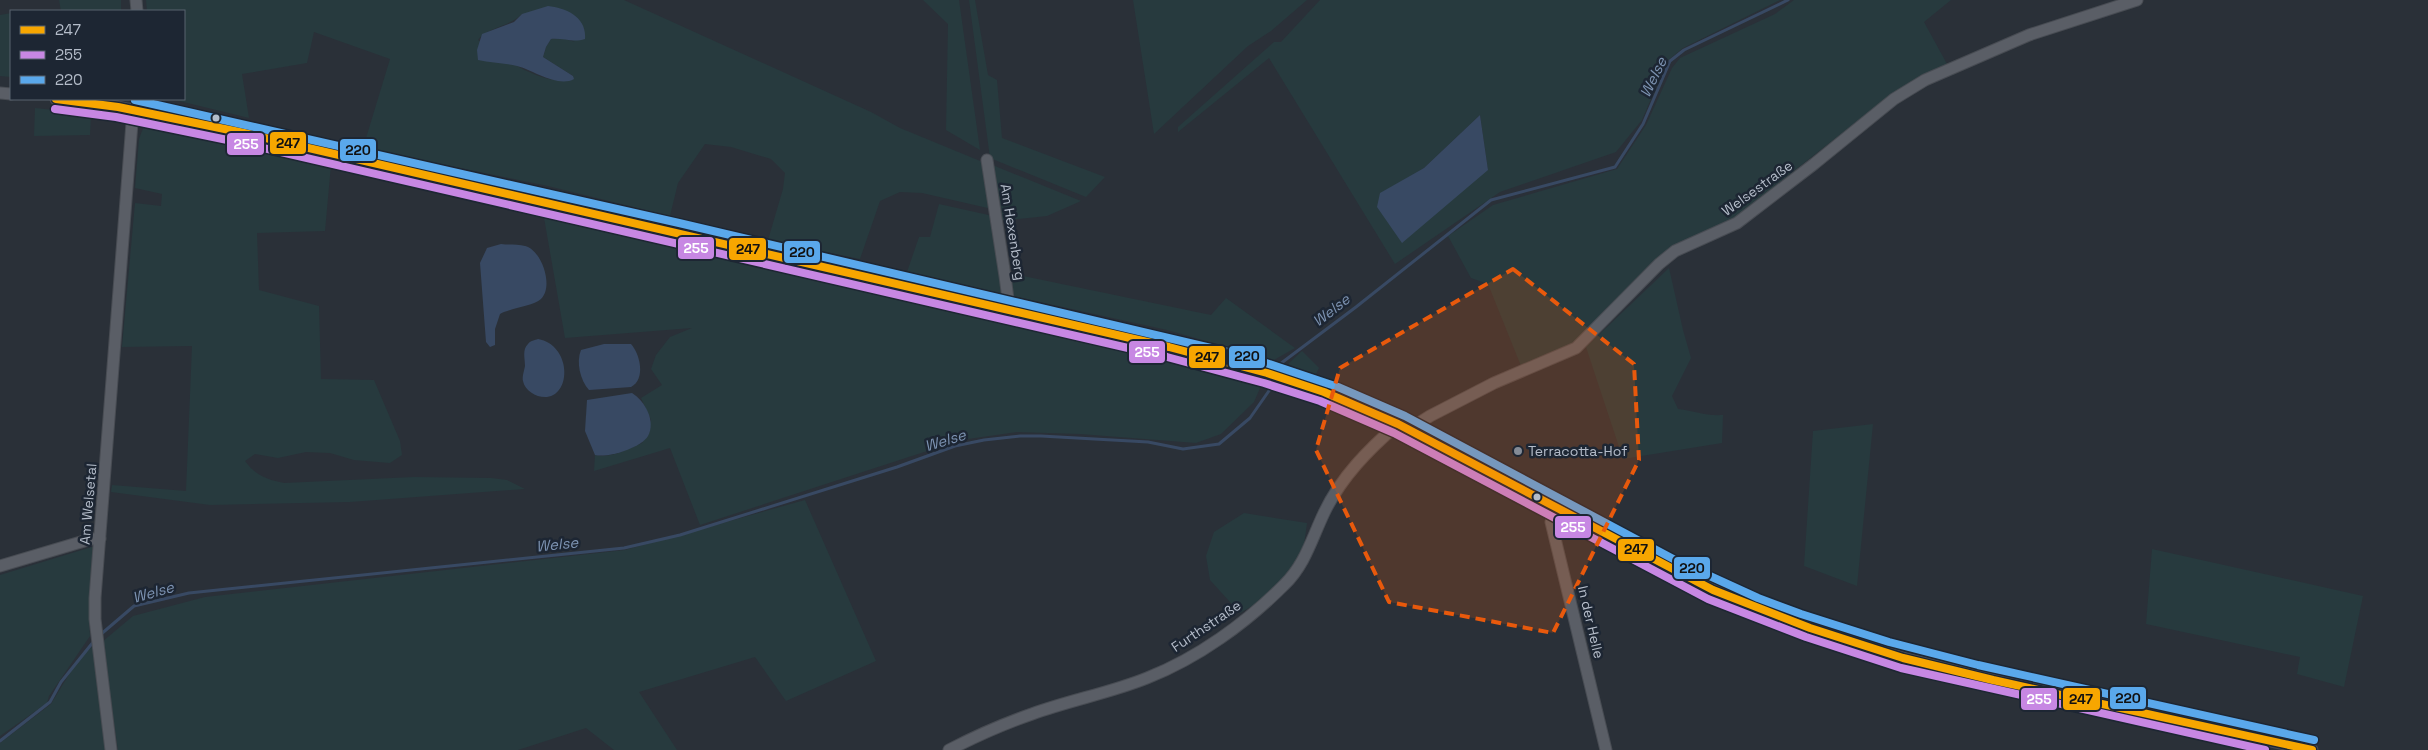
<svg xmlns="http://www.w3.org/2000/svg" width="2428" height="750" font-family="'Space Grotesk',sans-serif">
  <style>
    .green { fill: #273a3e; fill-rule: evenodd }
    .water { fill: #384963 }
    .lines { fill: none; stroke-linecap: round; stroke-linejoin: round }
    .stream { stroke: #384963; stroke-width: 3 }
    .minor-casing { stroke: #484c53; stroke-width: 13 }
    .minor { stroke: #5a5e66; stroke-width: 11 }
    .bus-1-casing { stroke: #1d2633; stroke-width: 11 }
    .bus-2-casing { stroke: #1d2633; stroke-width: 11 }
    .bus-3-casing { stroke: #1d2633; stroke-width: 11 }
    .bus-1 { stroke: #f7a600; stroke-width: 8 }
    .bus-2 { stroke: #c787e3; stroke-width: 8 }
    .bus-3 { stroke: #5aa8eb; stroke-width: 8 }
    .marked { fill: #e8590c; fill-opacity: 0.2; stroke: #e8590c; stroke-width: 4; stroke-dasharray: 10 6; stroke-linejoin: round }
    .bus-dot { fill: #b4bcc9; stroke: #1d2633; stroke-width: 2 }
    .poi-dot { fill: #848b96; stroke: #1d2633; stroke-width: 2 }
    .labels { text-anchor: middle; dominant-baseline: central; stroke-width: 5; stroke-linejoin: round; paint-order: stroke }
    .street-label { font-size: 14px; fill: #b4bcc9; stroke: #1d2633 }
    .poi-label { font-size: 14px; fill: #b4bcc9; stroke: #1d2633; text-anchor: start }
    .water-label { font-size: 15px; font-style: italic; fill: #7c92b1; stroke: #1d2633 }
    .line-badge { stroke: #1d2633; stroke-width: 2 }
    .badge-label { font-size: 14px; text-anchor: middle; font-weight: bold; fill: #fff }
    .pale-badge-label { font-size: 14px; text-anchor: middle; font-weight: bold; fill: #111 }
  </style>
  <rect width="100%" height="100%" fill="#2a3038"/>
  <g class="green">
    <polygon points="59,0 121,0 121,11 61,11"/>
    <path d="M 146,0 L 624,0 L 871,112 L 900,128 L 985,163 L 992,209 L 922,193 L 900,192 L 880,201 L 860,259 L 768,240 L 783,189 L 785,173 L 771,159 L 731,147 L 705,144 L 678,183 L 670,216 L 548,186 L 363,148 L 390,59 L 314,32 L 307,63 L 242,74 L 249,118 L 171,99 L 184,99 L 184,11 L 147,11 ZM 522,14 L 575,42 L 562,38 L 551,39 L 546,47 L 543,57 L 573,76 C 567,77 560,81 554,80 C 526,75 501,56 478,40 C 485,28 509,27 522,14 Z"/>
    <polygon points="923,0 959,0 980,150 946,130 948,24"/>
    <polygon points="969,0 975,0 988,75 997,80 1002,138 1105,177 1086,197 990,158"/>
    <polygon points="1133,0 1307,0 1271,31 1248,46 1154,134"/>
    <path d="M 1320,0 L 1780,0 L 1683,48 L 1667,61 L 1642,120 L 1616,152 L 1500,192 L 1395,264 L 1269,58 L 1178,132 L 1178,127 L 1274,42 L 1281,42 ZM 1480,115 L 1488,170 L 1380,194 L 1424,168 Z"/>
    <polygon points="1794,0 1951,0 1924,22 1947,64 1893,93 1734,218 1674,245 1580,340 1521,366 1488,284 1471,278 1448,236 1493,205 1617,169 1646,125 1672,68 1680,58 1775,14"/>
    <polygon points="11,13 11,77 0,76 0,15"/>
    <polygon points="35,108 91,114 90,135 34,136"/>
    <path d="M 144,126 L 167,126 L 330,159 L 331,165 L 325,231 L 257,233 L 259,290 L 319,306 L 321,379 L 374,380 L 400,441 L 402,455 L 390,463 L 354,460 L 330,453 L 306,452 L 278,458 L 255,454 L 245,461 C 255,475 267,480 284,483 L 414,477 L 491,478 L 507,480 L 525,489 L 350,502 L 210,505 L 111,492 L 112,485 L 186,491 L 192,346 L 122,347 L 135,203 L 161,206 L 162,194 L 135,188 L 139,139 Z"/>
    <polygon points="990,164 1081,201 1047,216 999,221"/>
    <polygon points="939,204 993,216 1003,277 1001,294 907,272 919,237 930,237"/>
    <path d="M 543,212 L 1208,361 L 1264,379 L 1254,402 L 1221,434 L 1196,443 L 1080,434 L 1017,432 L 961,440 L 700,525 L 670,448 L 594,471 L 595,455 C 611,459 627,449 642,443 L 651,420 L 641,398 L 662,385 L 651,369 L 656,355 L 670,337 L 692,328 L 565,338 Z"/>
    <path d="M 1669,268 L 1683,330 L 1691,358 L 1672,396 L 1678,409 C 1695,411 1705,416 1723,415 L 1722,443 L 1623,459 L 1586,347 Z"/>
    <polygon points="1009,273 1211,315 1226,298 1295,348 1274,360 1167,330 1013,296"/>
    <polygon points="1302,351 1319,368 1315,376 1288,364"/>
    <polygon points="1873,424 1857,586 1804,566 1813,431"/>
    <polygon points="805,500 876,661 786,701 755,657 639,692 677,750 614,750 586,728 518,750 118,750 102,642 133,616 205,597 625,550"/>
    <polygon points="1244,513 1307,523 1302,559 1280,590 1240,613 1210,580 1206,556 1214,532"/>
    <polygon points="95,546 89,621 90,636 49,696 47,703 0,736 0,575"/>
    <polygon points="2152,549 2363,596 2344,687 2297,674 2300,657 2146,624"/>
    <polygon points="95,643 107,750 0,750 0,743 51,704 76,663"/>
  </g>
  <g class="water">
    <path d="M 548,6 C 566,8 587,17 585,39 C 573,43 564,38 551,39 L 546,47 L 543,57 L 573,76 L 574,79 C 558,88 533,70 517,66 C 505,63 491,63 478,60 L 477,50 L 482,34 L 514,22 L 522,14 Z"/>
    <polygon points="1480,115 1488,170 1402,243 1377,207 1380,193 1424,168"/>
    <path d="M 501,244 C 508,245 518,244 525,246 C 542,250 554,287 541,299 C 533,306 511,308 500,314 L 495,329 L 495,345 L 490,347 L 486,342 L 480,263 L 487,248 Z"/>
    <path d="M 538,339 C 571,345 572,394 547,397 C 537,398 525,391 523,381 C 522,377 524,371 525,366 C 525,358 522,350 528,344 C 530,341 535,340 538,339 Z"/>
    <path d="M 604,344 L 631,344 C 640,354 646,379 631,387 L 589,390 C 580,380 576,362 581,350 Z"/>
    <path d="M 632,393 C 645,401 656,421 648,436 C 641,448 608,458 595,455 L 585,431 L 587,400 Z"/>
  </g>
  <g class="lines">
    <g class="stream">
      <polyline points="100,635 134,606 189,593 624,548 680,535 897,467 955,446 984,440 1020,436 1041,436 1148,442 1183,449 1219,444 1250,418 1273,385 1280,364 1356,307 1491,200 1615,167 1643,124 1670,61 1684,50 1788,0"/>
      <polyline points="0,741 50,702 61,682 94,641"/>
    </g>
    <defs>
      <g id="minor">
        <polyline points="136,0 137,11"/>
        <polyline points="0,93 11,94"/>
        <polyline points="56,99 118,107 244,133 1169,347 1267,373 1324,392 1398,424 1713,590 1810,628 1903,658 1993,680 2312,750"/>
        <polyline points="987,160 1005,276 1008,299 1006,309"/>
        <polyline points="1414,432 1419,423 1430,416 1494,383 1576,348 1659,264 1675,251 1737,223 1814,164 1894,99 1925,80 2029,35 2137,0"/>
        <polyline points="1561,503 1551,522 1606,750"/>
        <polyline points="0,566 91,539 100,539"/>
        <polyline points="111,750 95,619 95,598 133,110 139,99"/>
        <path d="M 949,750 C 976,736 1003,724 1032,714 C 1070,700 1110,693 1147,678 C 1198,658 1246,623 1284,585 C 1305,565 1312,538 1324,513 C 1341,477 1369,449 1398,424"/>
      </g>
    </defs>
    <use href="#minor" class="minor-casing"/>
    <use href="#minor" class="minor"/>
    <defs>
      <polyline id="bus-1" points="56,99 118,107 244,133 1169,347 1267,373 1324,392 1398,424 1713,590 1810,628 1903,658 1993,680 2312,750"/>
      <polyline id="bus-2" points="55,109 116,117 242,143 1167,357 1264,383 1320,401 1394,433 1708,599 1806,637 1901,668 2265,750"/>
      <polyline id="bus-3" points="135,100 679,223 1245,356 1338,387 1405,416 1677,561 1758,598 1801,614 1889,642 1978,665 2314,740"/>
    </defs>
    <use href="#bus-1" class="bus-1-casing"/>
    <use href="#bus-2" class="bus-2-casing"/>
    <use href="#bus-3" class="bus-3-casing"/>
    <use href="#bus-1" class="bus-1"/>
    <use href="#bus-2" class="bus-2"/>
    <use href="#bus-3" class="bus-3"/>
  </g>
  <path class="marked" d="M 1513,269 L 1634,364 L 1639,460 L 1553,633 L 1389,602 L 1316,450 L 1340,368 Z"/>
  <g class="bus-dot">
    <circle cx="216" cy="118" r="4.5"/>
    <circle cx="1537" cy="497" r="4.5"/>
  </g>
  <circle class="poi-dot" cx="1518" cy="451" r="5"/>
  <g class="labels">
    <g class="street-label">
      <text transform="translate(1757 188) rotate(-36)">Welsestraße</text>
      <text transform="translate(1013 232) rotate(81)">Am Hexenberg</text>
      <text transform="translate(88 504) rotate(-85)">Am Welsetal</text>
      <text transform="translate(1591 622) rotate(77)">In der Helle</text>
      <text transform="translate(1206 626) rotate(-34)">Furthstraße</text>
    </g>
    <g class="poi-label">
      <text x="1528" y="451">Terracotta-Hof</text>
    </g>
    <g class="water-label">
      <text transform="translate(1653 77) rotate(-64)">Welse</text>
      <text transform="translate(1331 310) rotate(-38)">Welse</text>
      <text transform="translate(945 440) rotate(-17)">Welse</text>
      <text transform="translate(557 544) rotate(-6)">Welse</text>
      <text transform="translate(153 592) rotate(-16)">Welse</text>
    </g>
  </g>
  <g class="line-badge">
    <rect x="269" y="131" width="38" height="24" rx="5" fill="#f7a600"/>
    <rect x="226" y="132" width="39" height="24" rx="5" fill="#c787e3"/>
    <rect x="339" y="138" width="38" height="24" rx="5" fill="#5aa8eb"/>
    <rect x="677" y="236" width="38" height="24" rx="5" fill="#c787e3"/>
    <rect x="728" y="237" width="39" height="24" rx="5" fill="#f7a600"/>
    <rect x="783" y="240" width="38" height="24" rx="5" fill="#5aa8eb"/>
    <rect x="1128" y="340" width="38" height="24" rx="5" fill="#c787e3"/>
    <rect x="1228" y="345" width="38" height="24" rx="5" fill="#5aa8eb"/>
    <rect x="1188" y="345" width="38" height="24" rx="5" fill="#f7a600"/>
    <rect x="1554" y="515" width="38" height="24" rx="5" fill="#c787e3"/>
    <rect x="1617" y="538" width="38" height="24" rx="5" fill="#f7a600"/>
    <rect x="1673" y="556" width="38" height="24" rx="5" fill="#5aa8eb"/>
    <rect x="2109" y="686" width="38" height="24" rx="5" fill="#5aa8eb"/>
    <rect x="2020" y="687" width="38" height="24" rx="5" fill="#c787e3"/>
    <rect x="2062" y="687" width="39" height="24" rx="5" fill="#f7a600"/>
  </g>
  <g class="badge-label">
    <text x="246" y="149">255</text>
    <text x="696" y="253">255</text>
    <text x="1147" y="357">255</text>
    <text x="1573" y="532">255</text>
    <text x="2039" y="704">255</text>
  </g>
  <g class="pale-badge-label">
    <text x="288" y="148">247</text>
    <text x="358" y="155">220</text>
    <text x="748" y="254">247</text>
    <text x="802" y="257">220</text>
    <text x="1247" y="361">220</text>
    <text x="1207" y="362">247</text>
    <text x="1636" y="554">247</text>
    <text x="1692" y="573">220</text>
    <text x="2128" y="703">220</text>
    <text x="2081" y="704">247</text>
  </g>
  <rect x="10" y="10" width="175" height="90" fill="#1d2633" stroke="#59626f"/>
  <rect x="20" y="26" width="25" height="8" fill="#f7a600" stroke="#59626f"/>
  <text x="55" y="35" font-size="15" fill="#b4bcc9">247</text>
  <rect x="20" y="51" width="25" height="8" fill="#c787e3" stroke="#59626f"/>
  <text x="55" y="60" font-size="15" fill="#b4bcc9">255</text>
  <rect x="20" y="76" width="25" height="8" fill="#5aa8eb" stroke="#59626f"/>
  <text x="55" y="85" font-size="15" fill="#b4bcc9">220</text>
</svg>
